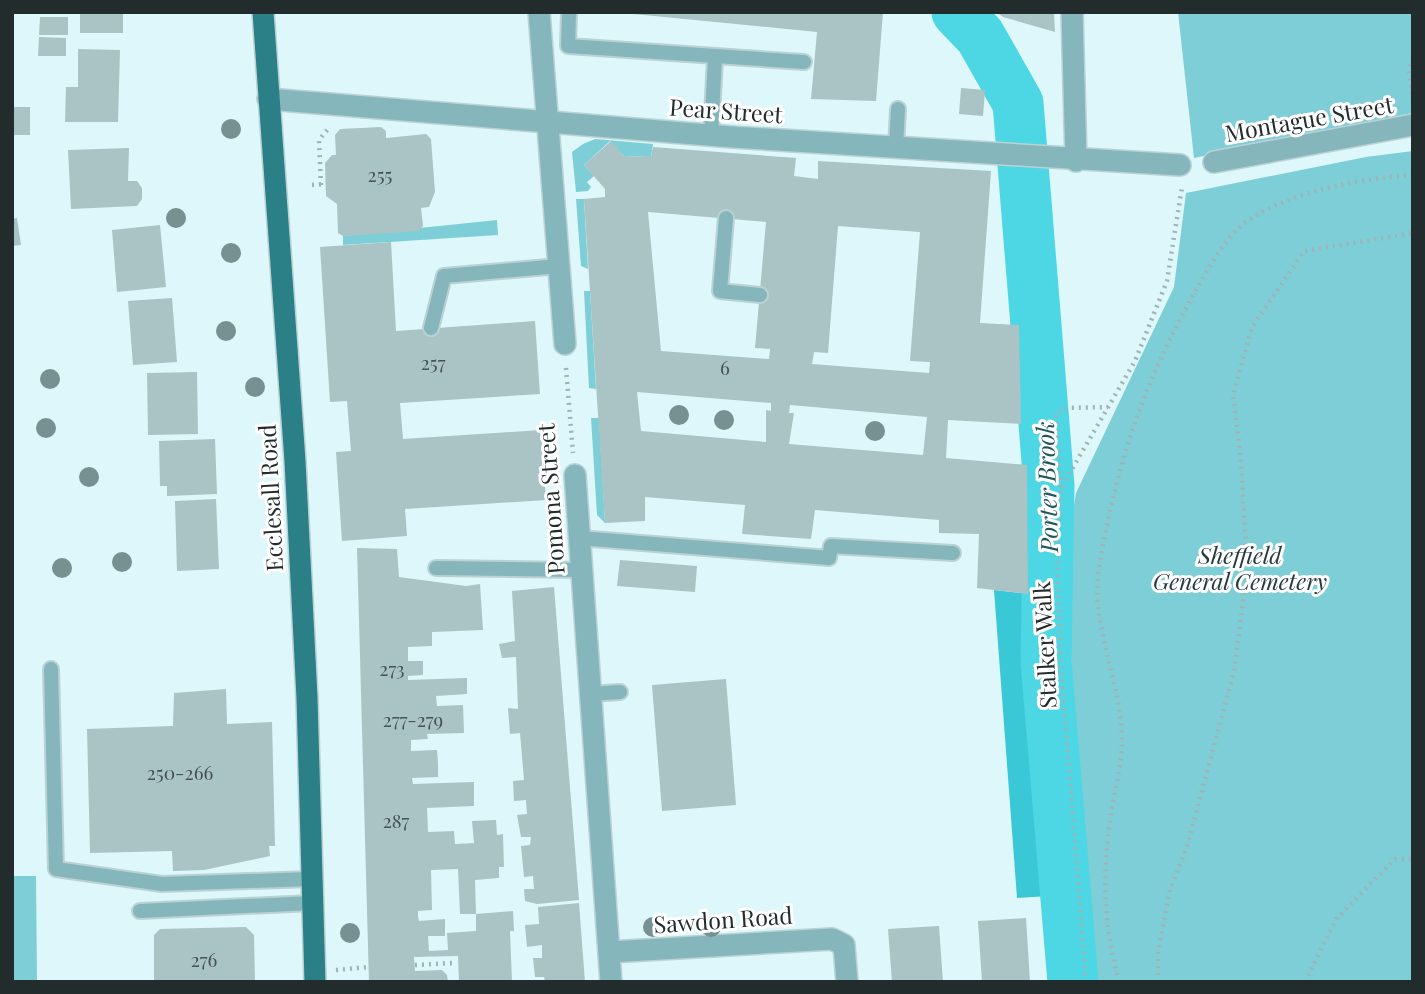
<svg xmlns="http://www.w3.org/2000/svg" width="1425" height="994" font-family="'Playfair Display',serif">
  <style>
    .green { fill: #7eced7 }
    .forest { fill: #3bc8d6 }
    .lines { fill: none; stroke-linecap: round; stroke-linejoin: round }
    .river { stroke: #4dd6e4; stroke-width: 51 }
    .building { fill: #aac3c5; fill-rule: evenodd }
    .service-casing { stroke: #bbd2d5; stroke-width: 18 }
    .minor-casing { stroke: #bbd2d5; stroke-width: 24 }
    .primary-casing { stroke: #bbd2d5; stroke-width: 24 }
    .path { stroke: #9eb3b5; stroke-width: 4.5; stroke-dasharray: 2 5; stroke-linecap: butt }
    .service { stroke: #85b6bc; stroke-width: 14 }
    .minor { stroke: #85b6bc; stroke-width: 21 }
    .primary { stroke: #2b8088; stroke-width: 21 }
    .tree { fill: #779092 }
    .labels { text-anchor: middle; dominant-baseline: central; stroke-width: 6; stroke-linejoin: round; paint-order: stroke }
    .number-label { font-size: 19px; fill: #445253 }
    .street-label { font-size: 23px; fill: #222c2d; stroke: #fff }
    .park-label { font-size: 23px; font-style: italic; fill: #233b3d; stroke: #fff }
    .water-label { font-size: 24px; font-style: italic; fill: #1e575d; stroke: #fff }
  </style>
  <rect width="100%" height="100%" fill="#ddf7fa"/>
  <g class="green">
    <polygon points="1178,12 1413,12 1413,113 1194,158"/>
    <polygon points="595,139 653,144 651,157 624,156 610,141 584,165 594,176 587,182 591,187 588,191 576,192 572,152 583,144"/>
    <polygon points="1413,151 1413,982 1091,982 1065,561 1076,493 1174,287 1186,193 1366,157"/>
    <polygon points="576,199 584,199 588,269 581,266"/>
    <polygon points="497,220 498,235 343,245 343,236"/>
    <polygon points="584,291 590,291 596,389 589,388"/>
    <polygon points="591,418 599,418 605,523 597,515"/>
    <polygon points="12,876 36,876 37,982 12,982"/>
  </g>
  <polygon class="forest" points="994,590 1028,594 1049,896 1017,898"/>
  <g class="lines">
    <polyline class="river" points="957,12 980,36 1018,103 1049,486 1046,661 1073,982"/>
  </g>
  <g class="building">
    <rect x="80" y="12" width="43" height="21"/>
    <polygon points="613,12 883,12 876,101 811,99 817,32"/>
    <polygon points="996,12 1054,12 1055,32 1003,17"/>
    <polygon points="40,17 68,17 68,35 39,35"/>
    <polygon points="39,37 66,38 66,56 38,56"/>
    <polygon points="78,49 120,50 118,122 65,122 66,87 78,87"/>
    <polygon points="961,88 985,90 983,116 959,114"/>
    <rect x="12" y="107" width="18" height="28"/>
    <polygon points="381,127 386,131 386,138 426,134 431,139 435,192 429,207 421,208 423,226 419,231 343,236 338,233 337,204 326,196 325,163 332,155 336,155 335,135 340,129"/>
    <path d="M 611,141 L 624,156 L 651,157 L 653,147 L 796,158 L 794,176 L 818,179 L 818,161 L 991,171 L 980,323 L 1019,325 L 1021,424 L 948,420 L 946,458 L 1027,465 L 1028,594 L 977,588 L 979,534 L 939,533 L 939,520 L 815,510 L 811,539 L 742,534 L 745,505 L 645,497 L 645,521 L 605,523 L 584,199 L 605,197 L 605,189 L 584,165 ZM 648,212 L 766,222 L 755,348 L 770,349 L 769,359 L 661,351 ZM 838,226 L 920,232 L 910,361 L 930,362 L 929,373 L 812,364 L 814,352 L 828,353 ZM 637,392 L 771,403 L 771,411 L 766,410 L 766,442 L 641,431 ZM 790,405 L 927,417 L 923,455 L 789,444 L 794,413 L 789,413 Z"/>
    <polygon points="129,148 128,181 137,181 142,188 142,199 137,206 71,209 68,150"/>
    <polygon points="17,218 21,245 12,246 12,219"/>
    <polygon points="160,225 166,287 117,292 112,230"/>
    <polygon points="391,242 396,331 535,321 540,394 400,403 403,439 541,430 546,500 405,509 407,536 342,541 336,452 351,451 347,401 330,402 320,247"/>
    <polygon points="172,298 177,362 133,365 128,301"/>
    <polygon points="197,372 198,434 148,435 147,373"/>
    <polygon points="215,439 217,494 167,496 167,486 160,486 159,441"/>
    <polygon points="216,499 219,569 177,571 175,501"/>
    <polygon points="357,548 397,549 399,577 466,586 480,584 483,630 432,632 432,646 408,647 408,661 423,661 423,675 408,676 408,680 467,678 467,694 436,696 437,706 463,705 464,733 427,734 428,739 411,740 411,751 437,750 438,763 438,777 412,778 413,784 474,782 474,806 427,808 428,832 454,831 455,844 474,843 472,821 496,820 497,835 503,834 504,867 499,867 499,878 475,880 476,914 460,914 458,869 431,870 432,910 418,911 418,916 419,921 445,919 445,936 428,936 429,951 448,950 447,933 476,931 476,914 513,911 514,931 510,931 512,982 459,982 458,956 414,957 415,971 442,970 447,975 448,982 369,982"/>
    <polygon points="620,560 697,566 695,592 617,586"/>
    <polygon points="554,587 579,900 537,904 525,901 524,889 534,889 533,876 524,877 521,846 530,845 531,837 521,837 517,815 527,814 526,800 514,801 513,781 524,780 520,733 510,734 508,708 518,709 516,657 502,658 499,644 515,641 512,591"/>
    <polygon points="726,679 736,805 662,811 652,685"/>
    <polygon points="226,689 227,724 272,722 275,846 269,846 270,856 204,870 173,871 172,851 90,853 87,729 173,726 174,693"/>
    <polygon points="579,903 585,982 545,982 544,977 535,977 533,958 542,958 542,945 527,947 525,925 539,924 538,907"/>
    <polygon points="1026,918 1030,982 982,982 978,921"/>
    <polygon points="939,926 943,982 892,982 888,929"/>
    <polygon points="246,927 254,935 255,982 154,982 154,935 160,929"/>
  </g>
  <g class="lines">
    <defs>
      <g id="service">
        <polyline points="569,12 568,46 804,62"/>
        <polyline points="711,135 715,58"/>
        <polyline points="896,148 898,109"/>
        <polyline points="726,218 720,291 760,295"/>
        <polyline points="431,328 444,276 559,266"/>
        <polyline points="579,538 829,558 831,546 953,553"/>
        <polyline points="436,568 581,570"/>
        <polyline points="51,669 56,869 162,884 311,879"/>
        <polyline points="591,694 620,692"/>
        <polyline points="140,911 312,903"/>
      </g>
      <g id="minor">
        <polyline points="539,12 565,344"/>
        <polyline points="1072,12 1076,161"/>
        <polyline points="268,99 732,137 1180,165"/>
        <polyline points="1214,162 1413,125"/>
        <polyline points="575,475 611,982"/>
        <polyline points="610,952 832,939 844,945 847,982"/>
      </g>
      <polyline id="primary" points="263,12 295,461 307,698 315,982"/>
    </defs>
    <use href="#service" class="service-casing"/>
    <use href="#minor" class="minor-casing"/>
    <use href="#primary" class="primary-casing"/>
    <g class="path">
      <polyline points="1413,101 1409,70 1413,57"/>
      <polyline points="312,185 326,184"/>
      <polyline points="321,185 319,140 328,129"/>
      <polyline points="566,368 573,453"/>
      <polyline points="1061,487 1056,414 1064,408 1108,407"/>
      <polyline points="415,965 454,963"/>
      <polyline points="336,970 369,967"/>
      <polyline points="1086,982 1061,667 1057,550 1061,488 1135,361 1167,281 1182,187"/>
      <path d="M 1119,982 C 1103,921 1102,877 1111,814 C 1114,792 1121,769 1122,746 C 1123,698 1103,653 1098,605 C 1095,576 1103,544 1109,516 C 1128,430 1153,367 1196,290 C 1210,266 1226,235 1250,219 C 1293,191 1363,178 1413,175"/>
      <polyline points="1158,982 1158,952 1170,889 1186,850 1234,672 1247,570 1241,460 1233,395 1252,327 1304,251 1413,233"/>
      <polyline points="1305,982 1336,919 1395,859 1413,859"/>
    </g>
    <use href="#service" class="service"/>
    <use href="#minor" class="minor"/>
    <use href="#primary" class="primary"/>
  </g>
  <g class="tree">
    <circle cx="231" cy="129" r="10"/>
    <circle cx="176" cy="218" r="10"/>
    <circle cx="231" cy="253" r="10"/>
    <circle cx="226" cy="331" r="10"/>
    <circle cx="50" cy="379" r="10"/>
    <circle cx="255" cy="387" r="10"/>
    <circle cx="679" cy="415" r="10"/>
    <circle cx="724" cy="420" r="10"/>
    <circle cx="46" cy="428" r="10"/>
    <circle cx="875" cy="431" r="10"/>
    <circle cx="89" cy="477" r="10"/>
    <circle cx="122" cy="562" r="10"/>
    <circle cx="62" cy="568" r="10"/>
    <circle cx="653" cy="927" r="10"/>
    <circle cx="711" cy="927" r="10"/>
    <circle cx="350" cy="933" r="10"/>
  </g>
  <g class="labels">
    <g class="number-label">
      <text x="380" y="174">255</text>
      <text x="433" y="362">257</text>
      <text x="725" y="367">6</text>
      <text x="392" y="668">273</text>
      <text x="413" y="719">277-279</text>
      <text x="180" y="772">250-266</text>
      <text x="396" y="820">287</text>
      <text x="204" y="959">276</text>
    </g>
    <g class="street-label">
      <text transform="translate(726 110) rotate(4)">Pear Street</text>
      <text transform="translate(1309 118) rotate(-10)">Montague Street</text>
      <text transform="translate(270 498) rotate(-93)">Ecclesall Road</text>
      <text transform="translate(550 499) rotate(-94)">Pomona Street</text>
      <text transform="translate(1044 645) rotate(-93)">Stalker Walk</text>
      <text transform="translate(723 919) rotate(-4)">Sawdon Road</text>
    </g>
    <g class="park-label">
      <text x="1240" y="554">Sheffield<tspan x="1240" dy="26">General Cemetery</tspan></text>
    </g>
    <g class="water-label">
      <text transform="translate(1046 487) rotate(-92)">Porter Brook</text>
    </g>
  </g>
  <rect width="1425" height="994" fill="none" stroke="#222c2d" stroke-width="28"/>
</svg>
